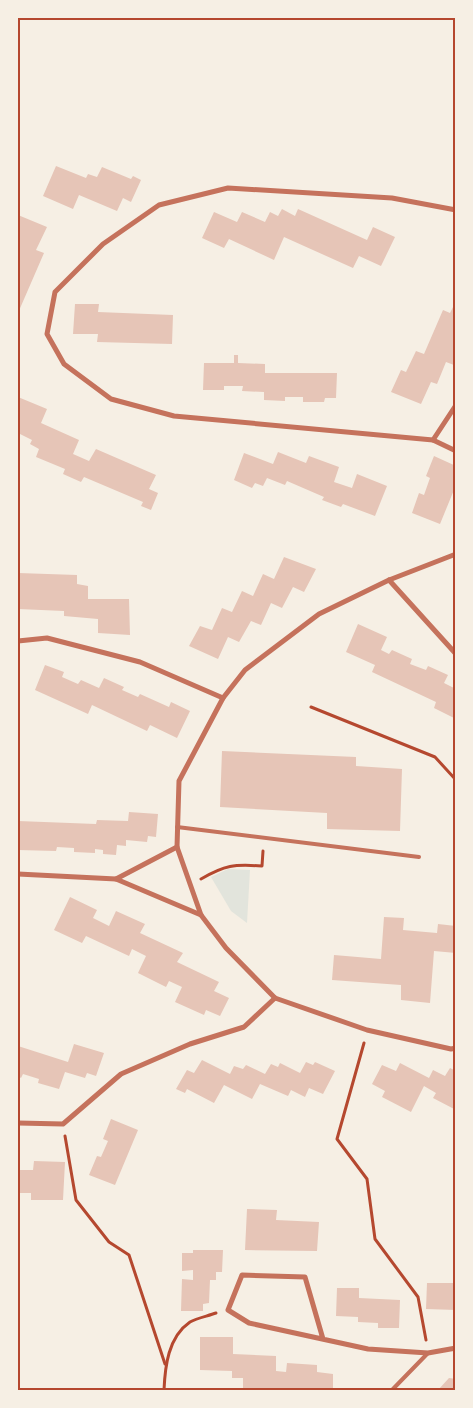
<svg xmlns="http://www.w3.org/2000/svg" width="473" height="1408" font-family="'IBM Plex Sans',sans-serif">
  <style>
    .green { fill: #e2e4dc }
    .building { fill: #e6c5b7 }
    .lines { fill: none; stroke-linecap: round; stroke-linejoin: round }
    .path { stroke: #b5482f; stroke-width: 3 }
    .service { stroke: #c5725c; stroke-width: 4 }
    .minor { stroke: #c5725c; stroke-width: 5 }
    .neatline { fill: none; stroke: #b5482f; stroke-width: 2 }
  </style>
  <rect width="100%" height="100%" fill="#f6efe4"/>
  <polygon class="green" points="228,869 250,870 247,923 231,911 211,877"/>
  <g class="building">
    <polygon points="56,166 86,178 88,174 97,177 102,167 131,179 133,176 141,180 131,202 123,198 117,211 79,195 73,209 43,196"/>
    <polygon points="282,209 295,216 298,209 367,240 373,227 395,237 381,266 359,256 353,268 284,237 274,260 229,239 224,248 202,238 214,212 237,222 242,212 265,222 270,212 278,216"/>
    <polygon points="18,215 47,227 36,250 44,253 18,313"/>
    <polygon points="456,301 456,362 454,365 446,362 437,384 431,382 421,404 391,392 401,370 406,372 416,351 424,354 443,310 450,313"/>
    <polygon points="75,304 99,304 98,312 173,315 172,344 97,342 98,334 73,334"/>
    <polygon points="234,355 238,355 238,363 265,364 265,373 337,373 336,398 325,398 324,402 303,402 303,397 285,397 285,401 264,400 264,392 242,391 243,386 224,386 224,390 203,390 204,363 234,363"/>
    <polygon points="18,397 47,409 41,423 79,440 73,454 89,461 96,449 156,475 149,489 158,493 151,510 141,506 143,502 84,477 81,482 63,474 65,469 36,457 39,449 30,444 32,440 18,433"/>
    <polygon points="278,452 306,463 309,456 339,467 334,482 352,488 357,474 387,486 375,516 343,504 341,507 322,500 324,497 287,481 285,485 267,478 263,486 255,483 252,488 234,480 244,453 273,464"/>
    <polygon points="434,456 456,466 456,485 440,524 412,513 419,493 424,495 430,478 426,476"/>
    <polygon points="284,557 316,569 304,592 293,587 282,608 271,603 261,625 251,621 239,642 228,637 218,659 189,646 200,626 212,630 222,608 232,612 242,591 253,596 263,574 274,579"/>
    <polygon points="18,573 77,575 77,584 88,586 88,599 129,599 130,635 98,633 98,619 64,616 64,611 18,609"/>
    <polygon points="358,624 387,637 381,650 389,654 392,650 412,659 410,664 426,670 428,666 448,675 444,683 456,689 456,719 434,708 436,702 372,672 375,665 346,652"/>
    <polygon points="45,665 64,672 62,677 78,684 81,680 99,688 104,678 124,687 122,690 138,697 140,694 169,707 171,702 190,711 177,738 150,725 147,731 92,705 88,714 35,690"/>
    <polygon points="222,751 356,757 356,766 402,769 400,831 327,829 327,813 220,807"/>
    <polygon points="129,812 158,814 156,837 148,836 147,842 126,840 126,846 117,845 116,855 103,854 103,850 95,849 95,853 74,852 74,848 57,847 56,851 18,850 18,821 96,824 97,820 128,821"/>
    <polygon points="70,897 97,910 93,918 109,926 116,911 145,924 140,933 183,953 177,962 219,982 214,991 229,998 220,1016 206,1010 204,1015 175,1002 182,987 169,981 166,987 138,973 146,956 132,949 129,956 86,936 82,943 54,930"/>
    <polygon points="384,917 404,918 403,930 437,933 438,924 456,926 456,953 434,951 430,1003 401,1000 401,985 332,980 334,955 381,959"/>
    <polygon points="74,1044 104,1053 96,1076 87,1073 85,1078 65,1072 59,1089 38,1083 39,1079 23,1074 21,1078 18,1076 18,1046 68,1062"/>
    <polygon points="202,1060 230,1074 234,1066 243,1069 246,1065 265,1074 271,1064 278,1067 280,1063 300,1073 306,1062 313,1065 315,1062 335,1071 323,1094 309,1088 305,1097 291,1090 288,1096 260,1084 252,1099 224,1085 214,1103 187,1089 185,1093 176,1089 187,1070 194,1073"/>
    <polygon points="400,1063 429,1078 433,1070 445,1076 450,1068 456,1071 456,1110 433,1098 436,1093 424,1086 411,1112 382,1097 385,1091 372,1084 382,1065 396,1071"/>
    <polygon points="111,1119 138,1130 115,1185 89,1175 97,1156 101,1157 108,1141 103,1139"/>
    <polygon points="34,1161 65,1162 63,1200 31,1200 31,1193 18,1193 18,1170 33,1170"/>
    <polygon points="247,1209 277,1210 276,1220 319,1222 317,1251 245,1250"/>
    <polygon points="193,1250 223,1250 222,1272 216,1272 216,1280 210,1280 209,1303 203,1304 203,1311 181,1311 182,1279 193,1280 193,1270 182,1271 182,1253 193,1253"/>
    <polygon points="427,1283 456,1283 456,1310 426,1309"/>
    <polygon points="337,1288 359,1288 359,1298 400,1300 399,1328 378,1328 378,1323 358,1322 358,1317 336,1316"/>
    <polygon points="200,1337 233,1337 233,1354 276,1356 276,1371 286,1372 287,1363 317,1365 317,1372 333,1374 333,1390 275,1390 275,1389 243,1388 243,1378 232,1378 232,1371 200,1370"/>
    <polygon points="449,1378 456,1379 456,1390 438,1390"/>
  </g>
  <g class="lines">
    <g class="path">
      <polyline points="311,707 435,757 456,780"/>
      <path d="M 201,879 C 225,865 234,864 262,866 L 263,851"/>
      <polyline points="364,1043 337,1139 367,1179 375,1239 418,1297 426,1340"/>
      <polyline points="65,1136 76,1200 109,1242 129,1255 165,1364"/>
      <path d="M 164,1390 C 165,1367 168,1337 190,1322 C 197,1318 208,1316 216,1313"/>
    </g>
    <g class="service">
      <polyline points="177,827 419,857"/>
      <polyline points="392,1390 428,1353"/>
    </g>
    <g class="minor">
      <polyline points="456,210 392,198 228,188 159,205 103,244 55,292 47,334 64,364 111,399 174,416 433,440 456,451"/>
      <polyline points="433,440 456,405"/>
      <polyline points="456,554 389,580 319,614 245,670 223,698 179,781 177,847 201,915 226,948 275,998 367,1030 451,1049 456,1048"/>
      <polyline points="389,580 456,654"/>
      <polyline points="18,641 47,638 140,662 223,698"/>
      <polyline points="18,874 116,879 201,915"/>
      <polyline points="116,879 177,847"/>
      <polyline points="18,1123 63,1124 121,1074 190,1044 244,1027 275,998"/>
      <polyline points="323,1339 305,1277 242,1275 228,1310 249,1323 368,1349 428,1353 456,1348"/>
    </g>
  </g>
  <rect width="473" height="1408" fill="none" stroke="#f6efe4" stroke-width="38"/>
  <rect x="19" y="19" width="435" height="1370" class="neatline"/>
</svg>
